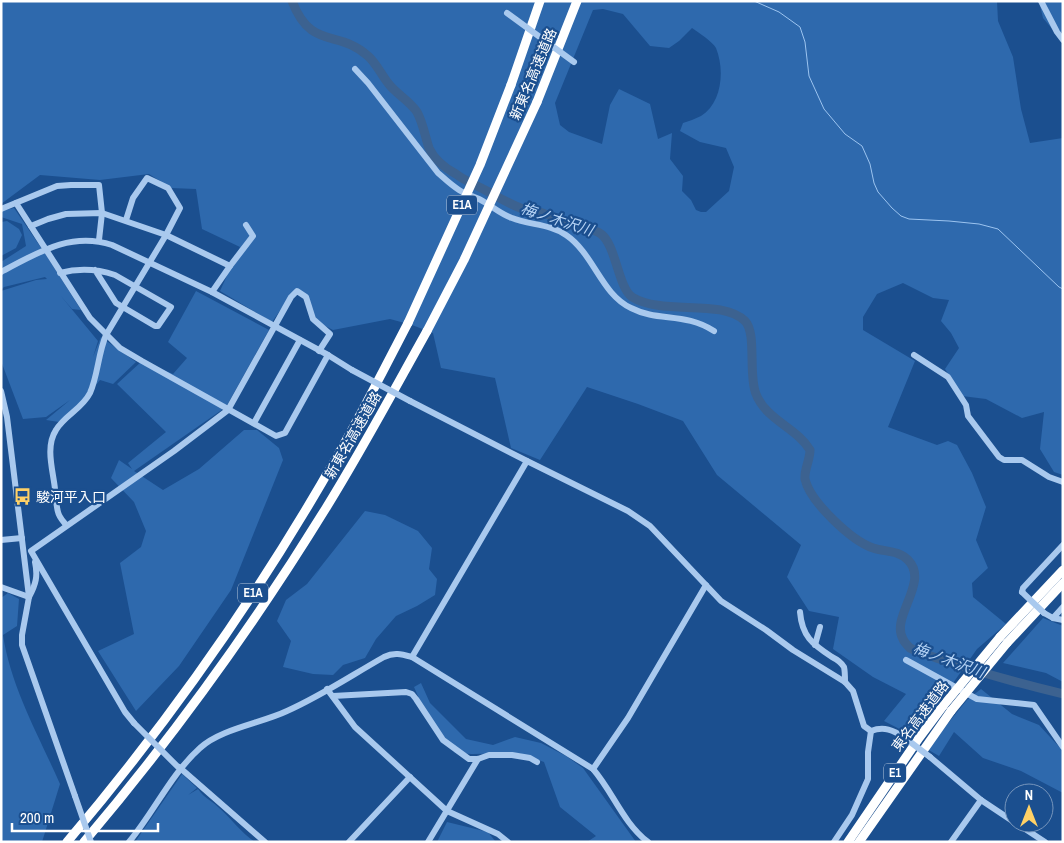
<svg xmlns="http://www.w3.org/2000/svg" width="1064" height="843" font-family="'Archivo Narrow','Noto Sans JP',sans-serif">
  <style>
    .green { fill: #2e69ad; fill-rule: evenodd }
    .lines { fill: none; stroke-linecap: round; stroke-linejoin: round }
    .stream { stroke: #9cc4f0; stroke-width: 1 }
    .river { stroke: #3c6290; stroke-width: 9 }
    .minor { stroke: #a9c9ee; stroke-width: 6 }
    .highway { stroke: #fff; stroke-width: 9 }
    .minor-bridge { stroke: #a9c9ee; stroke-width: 6 }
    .highway-bridge { stroke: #fff; stroke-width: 9 }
    .labels { text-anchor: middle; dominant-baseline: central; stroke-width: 4.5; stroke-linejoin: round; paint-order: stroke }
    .shield { fill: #1b4f8f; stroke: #bbcadd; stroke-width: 1 }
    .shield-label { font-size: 12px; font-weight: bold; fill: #fff }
    .street-label { font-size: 14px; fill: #fff; stroke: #1b4f8f }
    .poi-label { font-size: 14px; fill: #fff; stroke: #1b4f8f; text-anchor: start }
    .water-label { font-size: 15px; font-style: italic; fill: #b5d3f5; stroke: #1b4f8f }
  </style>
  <rect width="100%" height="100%" fill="#1b4f8f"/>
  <g class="green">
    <path d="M 1,1 L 997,1 L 998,21 L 1013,57 L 1021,109 L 1030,143 L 1063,138 L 1063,475 L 1054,472 L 1040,449 L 1044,412 L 1022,418 L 986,399 L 962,396 L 945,369 L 959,348 L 951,333 L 941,321 L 949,300 L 933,298 L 903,283 L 877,294 L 863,317 L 863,330 L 915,361 L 888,427 L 937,445 L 948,441 L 957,445 L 972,473 L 986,507 L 976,540 L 988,568 L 972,583 L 973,597 L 1006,624 L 977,649 L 915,737 L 884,721 L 906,694 L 873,677 L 833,649 L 839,617 L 809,611 L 787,577 L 801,545 L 717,475 L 683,421 L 638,404 L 587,387 L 540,460 L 511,448 L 495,378 L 441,368 L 433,333 L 412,325 L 390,319 L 333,330 L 312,319 L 306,297 L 295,289 L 272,322 L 220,291 L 240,247 L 202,229 L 196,189 L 171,188 L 149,174 L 100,180 L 40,175 L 1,204 ZM 603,9 L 623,14 L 650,46 L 669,48 L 679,41 L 692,28 C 699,33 712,41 716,48 C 725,70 722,103 701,116 C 695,119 689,121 683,123 L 680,131 L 700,142 L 726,148 L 734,167 L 729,191 L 706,212 L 701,212 L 696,210 L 691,200 L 682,191 L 683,176 L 670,159 L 672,133 L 658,139 L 650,104 L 619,89 L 610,105 L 602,144 L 569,132 L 560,125 L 555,103 L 593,10 Z"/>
    <polygon points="1039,1 1063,1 1063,42 1043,18"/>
    <polygon points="14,208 48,258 81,310 72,309 60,295 98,341 93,357 101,337 136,362 113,384 100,380 82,402 59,422 46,420 70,400 46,417 23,419 1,361 1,291 36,280 47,279 45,277 4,287 1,290 1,262 26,246 22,224 1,217 1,211"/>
    <polygon points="7,221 19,229 22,235 16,248 1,256 1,222"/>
    <polygon points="196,291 269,330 226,407 134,471 163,490 199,469 244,430 257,430 279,448 283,460 231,590 179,666 136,711 98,651 134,634 120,563 141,547 146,531 134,502 111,478 119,460 132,469 128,463 166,432 117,384 142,361 173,374 187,358 168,342"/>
    <polygon points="365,511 385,515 418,531 432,548 429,569 437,579 435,595 417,606 396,616 376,639 365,658 343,665 333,675 313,674 283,667 291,641 277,621 286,600 307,584"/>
    <path d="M 8,593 L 19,599 L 17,626 L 3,635 C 11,688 39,736 60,784 L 42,842 L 1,842 L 1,598 Z"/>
    <polygon points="1043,618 1063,626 1063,682 1046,673 1003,663"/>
    <polygon points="421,683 430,703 466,739 493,745 515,737 541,743 566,756 583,768 636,842 587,842 596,836 560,807 544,762 519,753 472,754 455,753 421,703 414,687"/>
    <polygon points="981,689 1012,714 1039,725 1063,751 1063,793 1021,771 983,758 954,732 939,756 927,749 967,700"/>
    <path d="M 182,774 L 197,788 L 188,795 L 198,789 C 205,799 210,799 218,807 C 231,818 241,833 255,842 L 135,842 Z"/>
    <polygon points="447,822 488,832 495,841 437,842"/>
  </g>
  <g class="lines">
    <polyline class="stream" points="754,1 779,12 800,27 805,42 809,76 824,109 845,134 862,146 870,164 874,183 878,192 892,208 901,216 909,219 949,221 979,224 998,229 1059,287 1063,289"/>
    <path class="river" d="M 292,1 C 311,51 339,29 368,56 C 376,63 381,74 388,83 C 396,94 409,100 417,112 C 423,123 425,136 429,148 C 434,159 445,168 456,174 C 465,181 476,185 485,190 C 498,197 509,204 523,209 C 530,211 537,211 545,214 C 553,216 561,221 569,224 C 579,229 592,227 601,234 C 616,245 618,287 632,297 C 663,316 721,298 745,321 C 757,333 748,375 756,394 C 766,420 797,428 810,450 C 810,460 804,470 805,479 C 810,502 852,541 873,548 C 885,552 898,550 908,560 C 930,582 890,617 903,639 C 904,642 908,646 910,648 C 919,653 932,656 942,660 C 982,673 1022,684 1063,694"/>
    <g class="minor">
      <polyline points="1041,1 1057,32 1063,40"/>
      <path d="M 355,69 L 368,83 L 438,173 C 445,179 451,185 459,190 C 465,194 473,196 479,199 C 491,205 500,214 512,218 C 529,225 551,224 566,235 C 594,254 601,294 631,308 C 658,322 685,312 714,331"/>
      <polyline points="16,203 90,318 120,348 142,361 276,436 285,433 328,355"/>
      <polyline points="1,209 57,186 71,185 99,185 102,213 99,240"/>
      <polyline points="31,226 48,219 66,214 102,213 166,235 230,266 212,292"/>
      <polyline points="230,266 253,236 246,225"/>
      <path d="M 1,272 C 37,253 71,231 112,245 L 212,292 L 328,355 L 352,370"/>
      <path d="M 60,273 C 79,268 97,269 115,275 L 171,307 L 158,326 L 155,326 L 116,303 L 95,270"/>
      <polyline points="914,355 948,377 966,405 968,416 999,457 1004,460 1022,460 1049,477 1063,482"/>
      <polyline points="1,391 7,417 29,597 22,635 22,645 75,796"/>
      <path d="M 410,401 L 527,461 L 628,511 L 650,526 L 721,601 L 766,630 L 793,650 L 845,682 L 853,691 L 864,726 L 871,731 C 884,726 893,730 905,738"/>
      <polyline points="254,423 300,340"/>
      <path d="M 66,525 C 63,521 59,517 58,512 C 56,505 56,497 55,489 C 53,470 45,447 56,430 C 65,415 82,409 90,393 C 98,375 98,354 106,335 L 166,235 L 180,208 L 168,188 L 147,178 L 133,198 L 126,220"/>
      <polyline points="1,540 22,538"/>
      <path d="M 1,587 L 29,597 C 36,584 38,576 35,562"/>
      <polyline points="1022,592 1023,588 1063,545"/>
      <path d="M 800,612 C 802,636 812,644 832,657 C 836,659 841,662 844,667 C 845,671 845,677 845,682"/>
      <polyline points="1044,613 1053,618 1063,620"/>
      <polyline points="1053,618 1063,607"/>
      <polyline points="815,645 820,627"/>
      <polyline points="412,657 527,461"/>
      <polyline points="906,660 977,699 1034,705 1063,747"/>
      <polyline points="327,689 355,727 447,811 498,834 508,842"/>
      <polyline points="333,696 406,692 412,694 416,699 443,740 469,759 478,759 489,755 512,755 530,758 537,762"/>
      <polyline points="134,723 125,712 31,551 174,451 228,410 291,297 297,291 306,297 313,319 330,334 319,351"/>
      <polyline points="930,757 981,800 1014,822"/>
      <polyline points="179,767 265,842"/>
      <polyline points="593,769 628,718 706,585"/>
      <polyline points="1016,823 1045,842"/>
      <path d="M 129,842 C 154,812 171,774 200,748 C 220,729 262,723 287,711 C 321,696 352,675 384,657 C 394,652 401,654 412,657 L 593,769 C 613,792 623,823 648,842"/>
      <polyline points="349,842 410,777"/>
      <polyline points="428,842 478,759"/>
      <polyline points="834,842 852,815 868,779 868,752 871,731"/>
      <polyline points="951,842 981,800"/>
    </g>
    <g class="highway">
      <polyline points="511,85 540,1"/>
      <polyline points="537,102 577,1"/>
      <polyline points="1000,637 1063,570"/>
      <polyline points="1007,643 1063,583"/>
      <path d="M 67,842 C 168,723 258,595 335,460 C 361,415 384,369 408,323"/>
      <path d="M 84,842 C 173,737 254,625 326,508 C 362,450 394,390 427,331"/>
      <polyline points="848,842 919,738 943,706"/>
      <polyline points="859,842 951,711"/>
    </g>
    <g class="minor-bridge">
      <polyline points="507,13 574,62"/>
      <polyline points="352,370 410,401"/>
      <polyline points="1022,592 1044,613"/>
      <polyline points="134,723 178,767"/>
      <polyline points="905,738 930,757"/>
      <polyline points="75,796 91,842"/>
    </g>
    <g class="highway-bridge">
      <polyline points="408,323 480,165 511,85"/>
      <polyline points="427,331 464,260 537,102"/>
      <polyline points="943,706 1000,637"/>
      <polyline points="951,711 1007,643"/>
    </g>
  </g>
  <defs>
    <symbol id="bus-bare" viewBox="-9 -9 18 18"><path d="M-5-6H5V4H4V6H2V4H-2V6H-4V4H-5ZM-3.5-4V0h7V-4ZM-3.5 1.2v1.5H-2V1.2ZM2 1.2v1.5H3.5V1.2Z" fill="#ffd166" stroke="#1b4f8f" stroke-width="2.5" paint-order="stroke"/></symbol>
  </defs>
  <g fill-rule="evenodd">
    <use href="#bus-bare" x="10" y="484" width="25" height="25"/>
  </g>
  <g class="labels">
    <g class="shield">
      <rect x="447" y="195.5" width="30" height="19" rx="4"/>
      <rect x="238" y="583.5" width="30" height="19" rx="4"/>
      <rect x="884" y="763.5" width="22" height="19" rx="4"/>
    </g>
    <g class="shield-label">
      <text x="462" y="205">E1A</text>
      <text x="253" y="593">E1A</text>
      <text x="895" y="773">E1</text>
    </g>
    <g class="street-label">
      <text transform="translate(533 74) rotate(-67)">新東名高速道路</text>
      <text transform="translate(353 435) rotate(-60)">新東名高速道路</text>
      <text transform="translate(920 716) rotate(-53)">東名高速道路</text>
    </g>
    <g class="poi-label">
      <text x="36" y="497">駿河平入口</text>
    </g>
    <g class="water-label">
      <text transform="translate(557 219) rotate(18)">梅ノ木沢川</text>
      <text transform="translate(949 660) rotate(20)">梅ノ木沢川</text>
    </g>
  </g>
  <rect width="1064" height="843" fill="none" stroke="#ffffff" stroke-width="5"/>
  <g transform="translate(1029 808)"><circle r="24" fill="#1b4f8f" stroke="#7695bc"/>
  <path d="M0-4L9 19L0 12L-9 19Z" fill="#ffd166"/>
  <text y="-8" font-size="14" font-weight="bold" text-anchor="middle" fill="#ffffff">N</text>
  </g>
  <path d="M12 823v8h146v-8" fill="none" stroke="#ffffff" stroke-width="2.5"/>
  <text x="20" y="823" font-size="15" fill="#ffffff" stroke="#1b4f8f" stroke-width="4" paint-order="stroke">200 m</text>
</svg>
